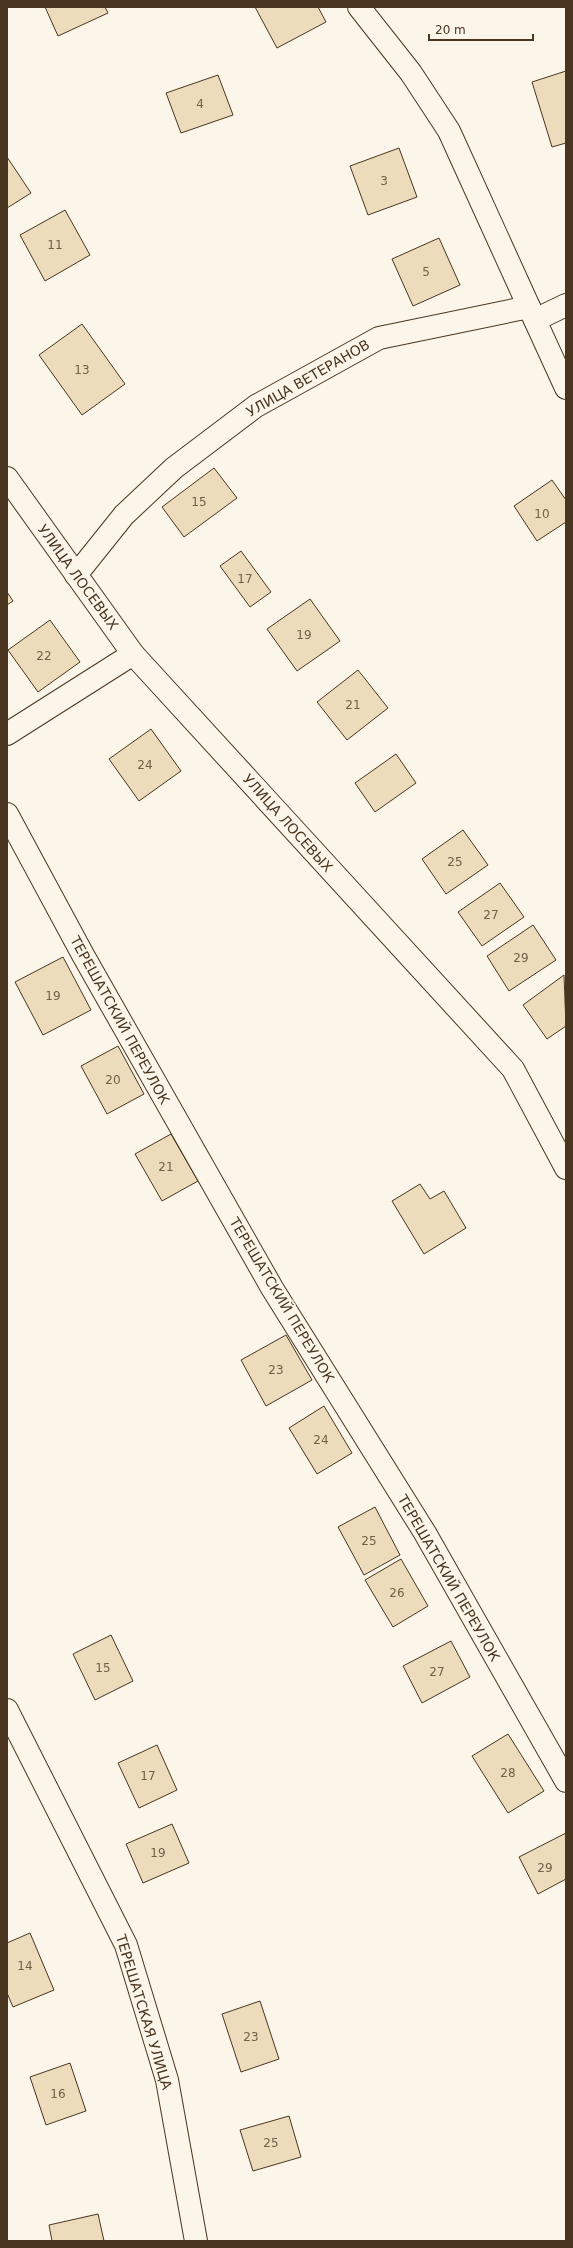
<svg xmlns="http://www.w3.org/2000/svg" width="573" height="2248" font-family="'DejaVu Sans',sans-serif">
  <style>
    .building { fill: #ecdcbc; stroke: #4a3520 }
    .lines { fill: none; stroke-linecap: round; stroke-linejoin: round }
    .street-casing { stroke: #4a3520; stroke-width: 24 }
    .street { stroke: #fbf6e9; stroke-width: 22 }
    .labels { text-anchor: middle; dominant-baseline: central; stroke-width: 3; stroke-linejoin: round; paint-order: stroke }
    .number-label { font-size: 12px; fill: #725f47 }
    .street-label { font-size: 14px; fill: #4a3520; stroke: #fbf6e9 }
  </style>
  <rect width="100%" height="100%" fill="#fbf6e9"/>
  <g class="building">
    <polygon points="45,7 105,7 108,13 58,36"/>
    <polygon points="255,7 318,7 326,22 277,48"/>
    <polygon points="566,71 566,143 552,147 532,82"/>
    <polygon points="218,75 233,115 181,133 166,93"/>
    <polygon points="399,148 417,197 368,215 350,166"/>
    <polygon points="7,157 31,193 7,208"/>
    <polygon points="65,210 90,255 45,281 20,235"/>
    <polygon points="439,238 460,285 413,306 392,259"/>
    <polygon points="82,324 125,384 82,415 39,355"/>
    <polygon points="214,468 237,498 184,537 162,507"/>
    <polygon points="552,480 566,500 566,522 537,541 514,506"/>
    <polygon points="241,551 271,592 250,607 220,566"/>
    <polygon points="7,592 13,601 7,605"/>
    <polygon points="310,599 340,641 297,671 267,629"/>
    <polygon points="50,620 80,662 38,692 8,650"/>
    <polygon points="358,670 388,708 347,740 317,702"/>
    <polygon points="151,729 181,771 139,801 109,759"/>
    <polygon points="396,754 416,783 375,812 355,783"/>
    <polygon points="463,830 488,865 446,894 422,859"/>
    <polygon points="500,883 524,917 482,946 458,912"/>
    <polygon points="533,925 556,960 509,991 487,956"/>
    <polygon points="63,957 91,1010 43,1035 15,982"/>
    <polygon points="564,975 566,1026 547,1039 523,1005"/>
    <polygon points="118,1046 144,1094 107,1114 81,1066"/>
    <polygon points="171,1134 198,1181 162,1201 135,1154"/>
    <polygon points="420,1184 430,1199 444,1191 466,1228 424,1254 392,1201"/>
    <polygon points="286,1335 312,1380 266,1406 241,1360"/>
    <polygon points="324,1406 352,1453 317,1474 289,1428"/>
    <polygon points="375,1507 400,1555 364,1575 338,1527"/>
    <polygon points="401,1559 428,1606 393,1627 365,1580"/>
    <polygon points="111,1635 133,1681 95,1700 73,1654"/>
    <polygon points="451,1641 470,1677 422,1703 403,1666"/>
    <polygon points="508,1734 544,1791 508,1813 472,1756"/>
    <polygon points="157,1745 177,1790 139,1808 118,1763"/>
    <polygon points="172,1824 189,1863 143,1883 126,1844"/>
    <polygon points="566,1833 566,1879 538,1894 519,1857"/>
    <polygon points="30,1933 54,1990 13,2007 7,1993 7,1943"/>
    <polygon points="260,2001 279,2059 241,2072 222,2014"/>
    <polygon points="70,2063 86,2111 46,2125 30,2077"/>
    <polygon points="289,2116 301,2157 253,2171 240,2130"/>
    <polygon points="98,2214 104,2241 52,2241 49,2225"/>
  </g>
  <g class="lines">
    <defs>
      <g id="street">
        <polyline points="359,7 411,73 449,131 529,307"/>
        <polyline points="535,320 566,305"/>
        <polyline points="7,478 133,654 513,1069 566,1168"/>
        <polyline points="76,575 124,515 174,468 256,406 379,338 529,307 566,388"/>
        <polyline points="7,734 133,654"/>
        <polyline points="7,814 83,955 272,1288 425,1533 566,1781"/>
        <polyline points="7,1710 126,1945 167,2080 196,2241"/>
      </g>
    </defs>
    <use href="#street" class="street-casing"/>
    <use href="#street" class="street"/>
  </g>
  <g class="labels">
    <g class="number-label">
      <text x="200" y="104">4</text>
      <text x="384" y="181">3</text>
      <text x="55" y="245">11</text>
      <text x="426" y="272">5</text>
      <text x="82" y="370">13</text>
      <text x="199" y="502">15</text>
      <text x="542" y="514">10</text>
      <text x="245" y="579">17</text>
      <text x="304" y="635">19</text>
      <text x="44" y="656">22</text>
      <text x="353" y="705">21</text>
      <text x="145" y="765">24</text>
      <text x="455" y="862">25</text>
      <text x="491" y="915">27</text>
      <text x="521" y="958">29</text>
      <text x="53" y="996">19</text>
      <text x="113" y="1080">20</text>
      <text x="166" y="1167">21</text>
      <text x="276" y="1370">23</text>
      <text x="321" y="1440">24</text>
      <text x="369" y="1541">25</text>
      <text x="397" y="1593">26</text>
      <text x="103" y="1668">15</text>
      <text x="437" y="1672">27</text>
      <text x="508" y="1773">28</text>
      <text x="148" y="1776">17</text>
      <text x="158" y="1853">19</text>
      <text x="545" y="1868">29</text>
      <text x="25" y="1966">14</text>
      <text x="251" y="2037">23</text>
      <text x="58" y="2094">16</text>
      <text x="271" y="2143">25</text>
    </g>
    <g class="street-label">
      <text transform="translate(308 378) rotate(-30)">УЛИЦА ВЕТЕРАНОВ</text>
      <text transform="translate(78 577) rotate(54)">УЛИЦА ЛОСЕВЫХ</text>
      <text transform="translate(288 823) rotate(48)">УЛИЦА ЛОСЕВЫХ</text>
      <text transform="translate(120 1020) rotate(61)">ТЕРЕШАТСКИЙ ПЕРЕУЛОК</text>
      <text transform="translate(282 1300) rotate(59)">ТЕРЕШАТСКИЙ ПЕРЕУЛОК</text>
      <text transform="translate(449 1578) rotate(60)">ТЕРЕШАТСКИЙ ПЕРЕУЛОК</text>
      <text transform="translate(144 2012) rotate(73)">ТЕРЕШАТСКАЯ УЛИЦА</text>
    </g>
  </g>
  <rect width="573" height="2248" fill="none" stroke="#4a3520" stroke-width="16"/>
  <path d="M429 34v6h104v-6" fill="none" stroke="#4a3520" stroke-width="2"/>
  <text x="435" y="34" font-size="12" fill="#4a3520" stroke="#fbf6e9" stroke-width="3" paint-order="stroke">20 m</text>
</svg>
